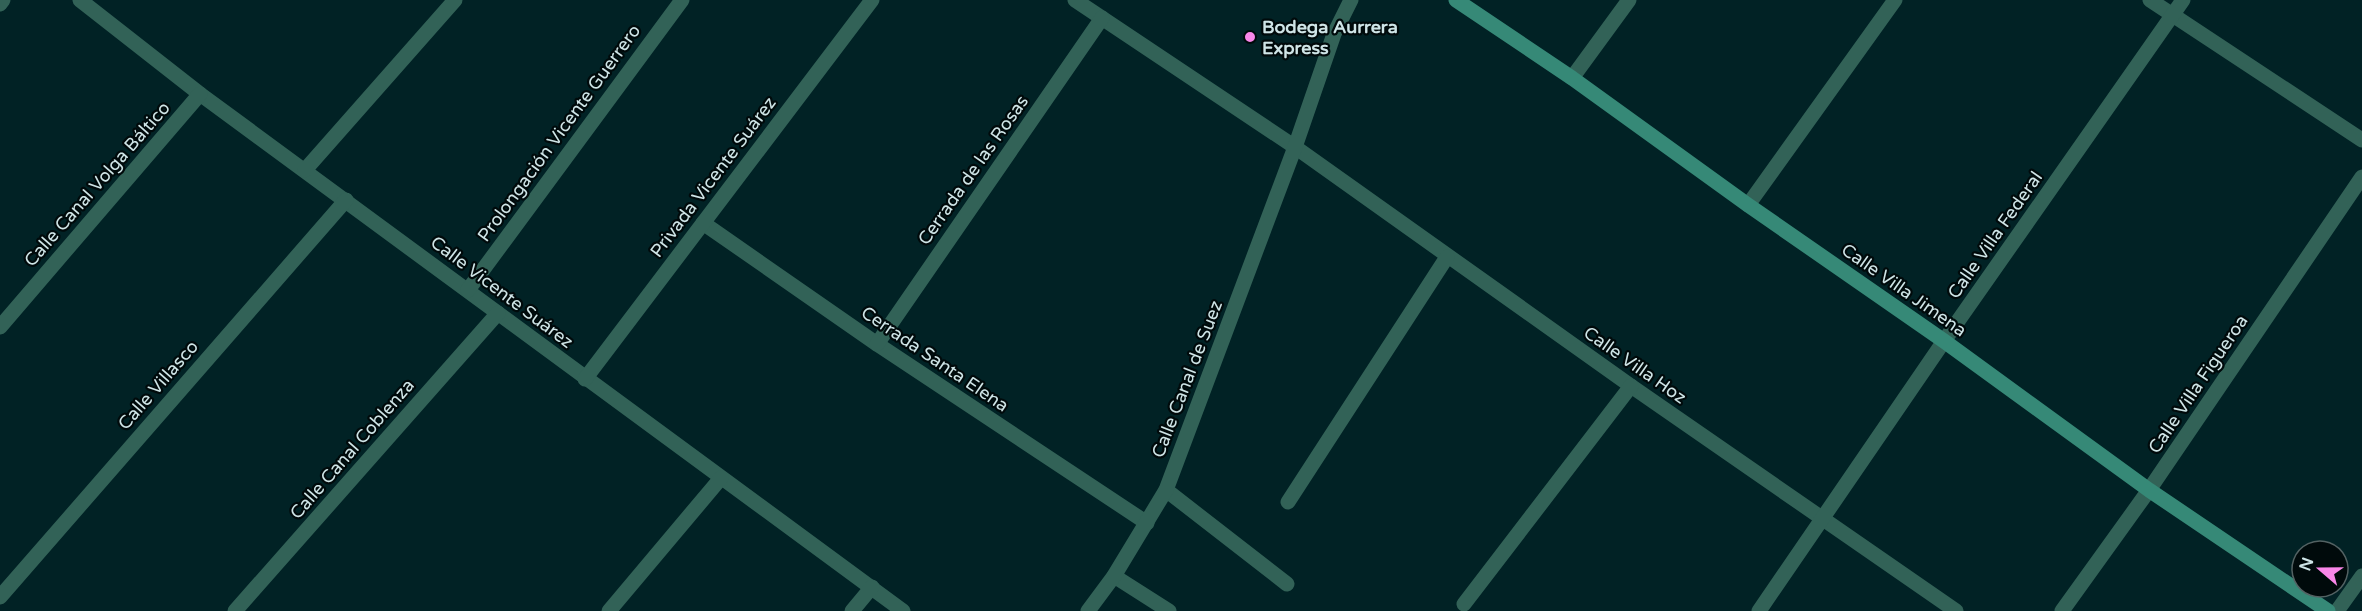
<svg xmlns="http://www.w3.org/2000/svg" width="2362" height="611" font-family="'Varela Round',sans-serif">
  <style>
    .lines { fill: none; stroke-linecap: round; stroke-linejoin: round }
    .lane { stroke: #326257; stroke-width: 15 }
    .street { stroke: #326257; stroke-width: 15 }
    .secondary { stroke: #368977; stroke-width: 15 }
    .poi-dot { fill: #f987e9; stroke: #000a0b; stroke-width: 2 }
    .labels { text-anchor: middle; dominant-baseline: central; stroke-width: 4.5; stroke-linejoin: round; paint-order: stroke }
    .poi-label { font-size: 18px; font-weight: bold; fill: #cfe5e7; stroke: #000a0b; text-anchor: start }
    .street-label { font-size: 18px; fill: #cfe5e7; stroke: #000a0b }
  </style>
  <rect width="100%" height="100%" fill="#012225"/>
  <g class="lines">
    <g class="lane">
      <polyline points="1166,490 1287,584"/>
      <polyline points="1114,576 1169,611"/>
    </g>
    <g class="street">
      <polyline points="80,0 200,94 903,611"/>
      <polyline points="1075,0 1295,147 1631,386 1956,611"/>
      <polyline points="2150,0 2362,140"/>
      <polyline points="0,4 3,0"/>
      <polyline points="1572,78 1629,0"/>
      <polyline points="305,170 455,0"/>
      <polyline points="1748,205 1895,0"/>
      <polyline points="703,223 877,344 1147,523"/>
      <polyline points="468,290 682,0"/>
      <polyline points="0,327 200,94"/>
      <polyline points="877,344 1102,18"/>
      <polyline points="585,379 872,0"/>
      <polyline points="1288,502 1447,257"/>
      <polyline points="0,597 346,200"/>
      <polyline points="1464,604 1631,386"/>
      <polyline points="235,611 498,313"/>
      <polyline points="609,611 721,478"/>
      <polyline points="852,611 872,587"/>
      <polyline points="1088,611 1114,576 1166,490 1295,147 1334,34 1351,0"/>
      <polyline points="1759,611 1944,341 2183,0"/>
      <polyline points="2062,611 2149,490 2362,177"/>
      <polyline points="2337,611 2362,576"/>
    </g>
    <polyline class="secondary" points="1456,0 1572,78 1748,205 1944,341 2149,490 2328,611"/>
  </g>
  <circle class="poi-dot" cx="1250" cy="37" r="6"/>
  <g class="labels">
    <g class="poi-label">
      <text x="1262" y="27">Bodega Aurrera<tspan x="1262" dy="21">Express</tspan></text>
    </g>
    <g class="street-label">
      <text transform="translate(559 133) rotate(-54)">Prolongación Vicente Guerrero</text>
      <text transform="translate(973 170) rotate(-55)">Cerrada de las Rosas</text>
      <text transform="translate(713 177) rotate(-53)">Privada Vicente Suárez</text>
      <text transform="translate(97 184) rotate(-49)">Calle Canal Volga Báltico</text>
      <text transform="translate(1995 235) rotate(-55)">Calle Villa Federal</text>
      <text transform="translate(1904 290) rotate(35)">Calle Villa Jimena</text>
      <text transform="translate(502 292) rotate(37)">Calle Vicente Suárez</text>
      <text transform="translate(935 359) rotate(34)">Cerrada Santa Elena</text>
      <text transform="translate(1635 365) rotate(35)">Calle Villa Hoz</text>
      <text transform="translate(1187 379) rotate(-69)">Calle Canal de Suez</text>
      <text transform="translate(2198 384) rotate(-56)">Calle Villa Figueroa</text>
      <text transform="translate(158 385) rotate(-49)">Calle Villasco</text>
      <text transform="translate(352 449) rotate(-49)">Calle Canal Coblenza</text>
    </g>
  </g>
  <g transform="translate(2320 569) rotate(290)"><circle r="28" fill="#000a0b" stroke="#536263" stroke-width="1.5"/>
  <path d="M0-4.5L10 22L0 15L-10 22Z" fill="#f987e9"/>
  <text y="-9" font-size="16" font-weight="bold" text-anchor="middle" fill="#cfe5e7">N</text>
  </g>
</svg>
